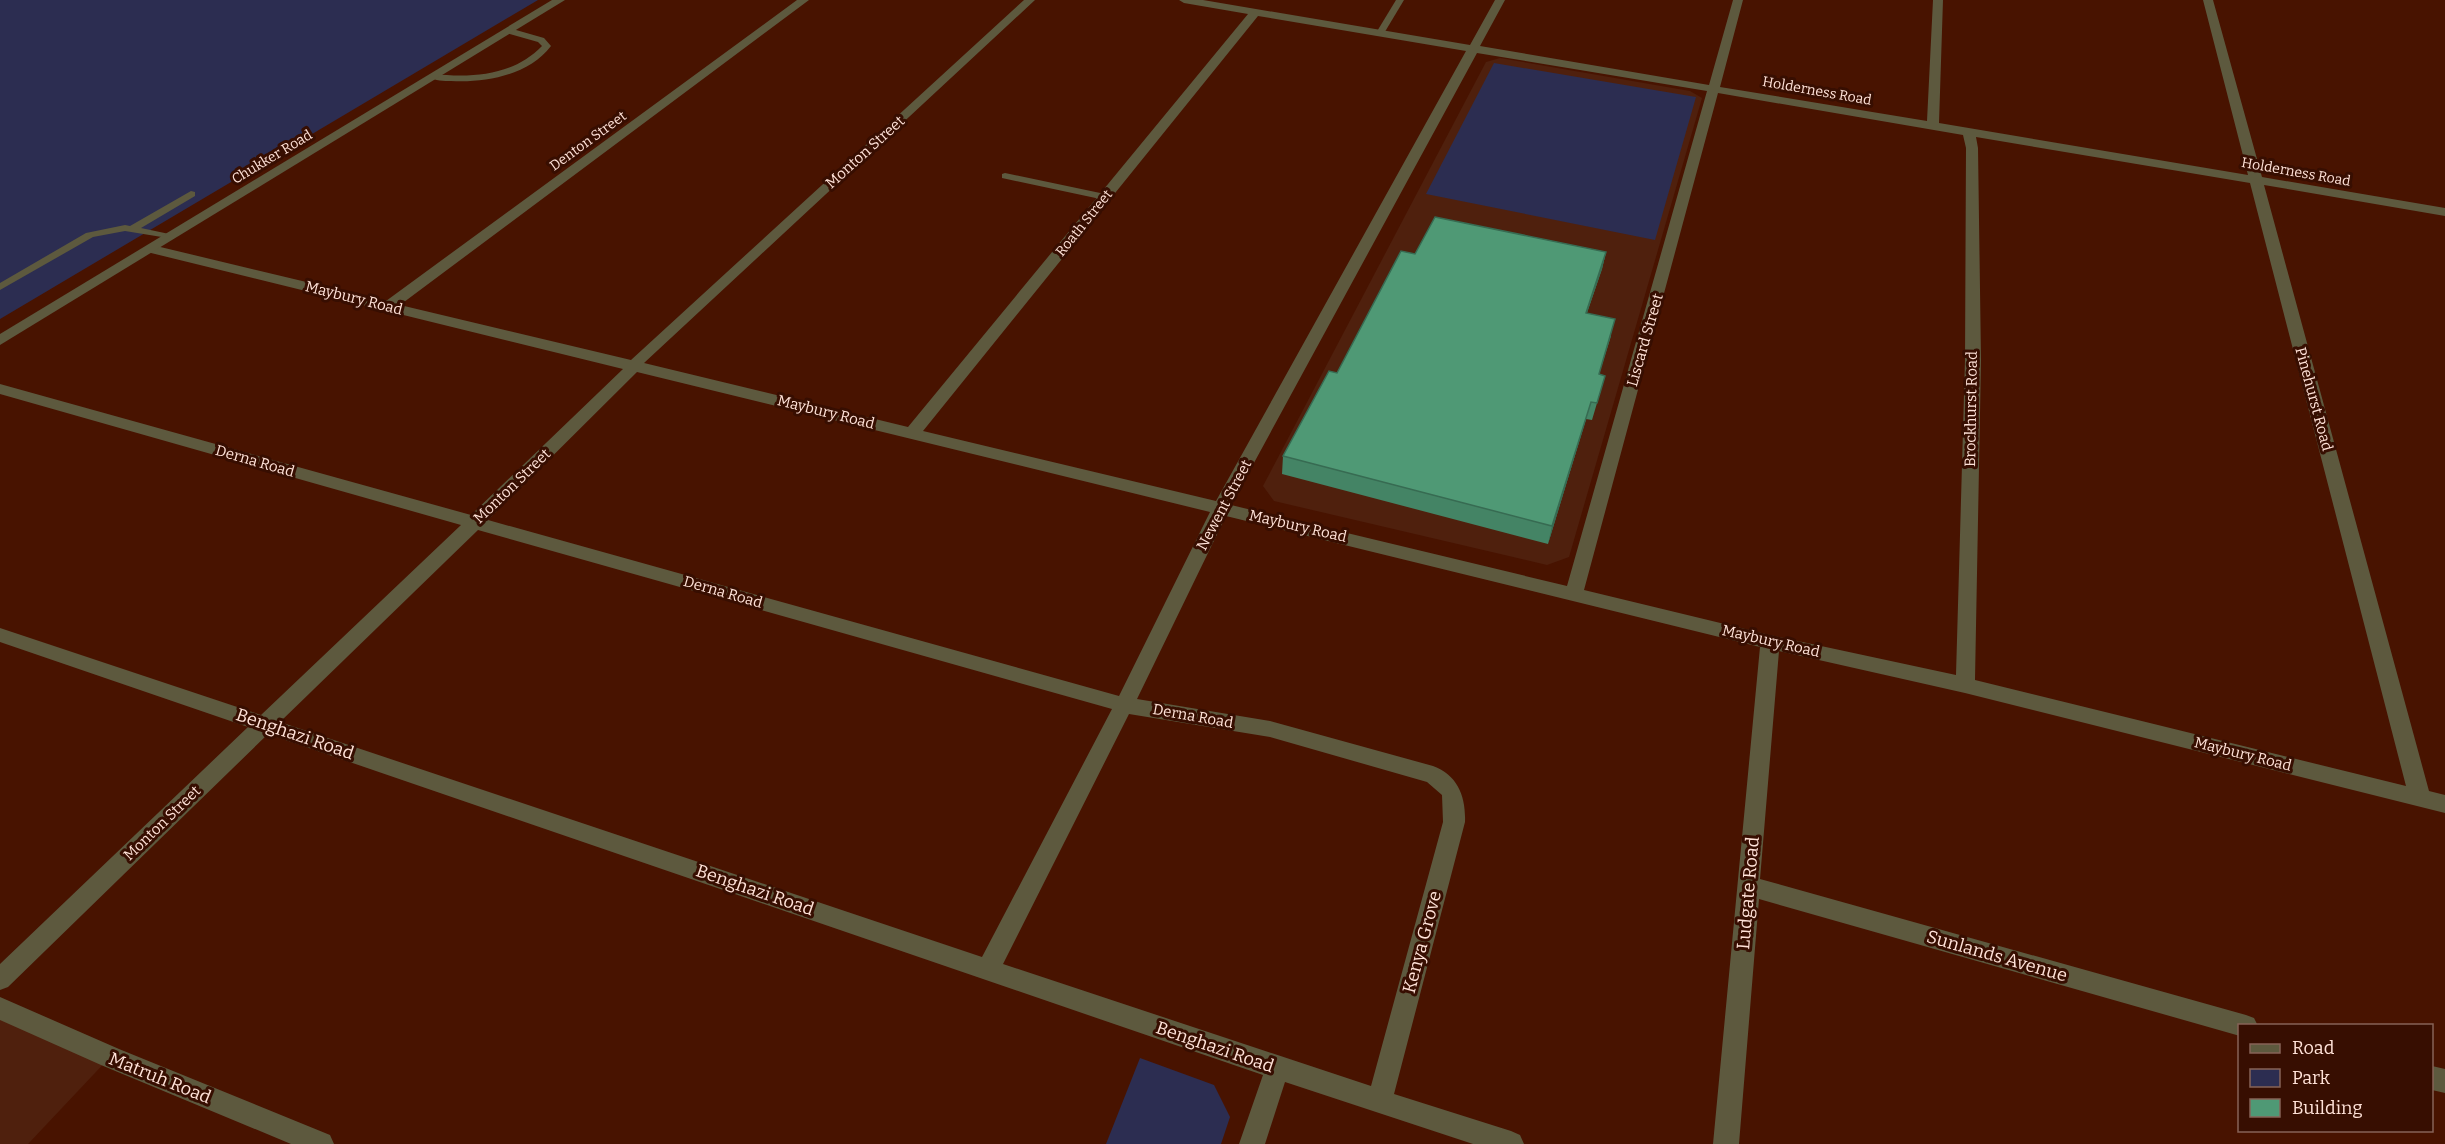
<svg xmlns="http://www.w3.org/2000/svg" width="2445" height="1144" font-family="Bitter,serif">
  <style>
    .built { fill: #4f200d }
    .green { fill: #2c2d51 }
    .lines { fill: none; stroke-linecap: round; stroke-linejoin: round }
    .service { fill: #5d593e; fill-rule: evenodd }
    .minor { fill: #5d593e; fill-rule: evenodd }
    .tertiary { fill: #5d593e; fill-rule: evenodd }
    .wall { fill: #448465 }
    .shaded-wall { fill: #376b52 }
    .building { fill: #4f9975; stroke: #376b52; stroke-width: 1.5 }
    .labels { text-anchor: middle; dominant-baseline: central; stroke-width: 6; stroke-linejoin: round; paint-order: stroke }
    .far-street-label { font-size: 14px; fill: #ffe2d8; stroke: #370e01 }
    .street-label { font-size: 15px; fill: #ffe2d8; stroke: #370e01 }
    .near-street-label { font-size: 18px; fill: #ffe2d8; stroke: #370e01 }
  </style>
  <rect width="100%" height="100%" fill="#481300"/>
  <g class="built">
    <polygon points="1500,58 1690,91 1702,98 1569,557 1547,565 1274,501 1263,486 1486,62"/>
    <polygon points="0,1008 110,1057 28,1144 0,1144"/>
  </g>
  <g class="green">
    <polygon points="0,0 538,0 0,319"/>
    <polygon points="1494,63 1696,97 1655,240 1426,194"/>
    <polygon points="1140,1058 1214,1085 1230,1117 1221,1144 1106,1144"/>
  </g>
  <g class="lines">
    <g class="service">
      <polygon points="1396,0 1404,0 1383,35 1377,35 1376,33"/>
      <path d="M 509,28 L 544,38 L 551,46 C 529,75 486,83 451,81 C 444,81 435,81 429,77 L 433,74 C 472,78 513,76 542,46 L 538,42 L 506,33 L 505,31 Z"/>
      <polygon points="1005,173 1105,194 1110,197 1105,200 1002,178 1002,174"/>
      <polygon points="191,191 195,192 195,196 141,228 174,235 174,239 125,231 93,237 0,290 0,283 86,233 125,225 130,226"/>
    </g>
    <g class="minor">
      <path d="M 797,0 L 809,0 L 400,305 L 631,360 L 1024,0 L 1035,0 L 644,363 L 908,427 L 1248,14 L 1184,3 L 1179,0 L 1203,0 L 1470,45 L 1495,0 L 1505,0 L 1480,46 L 1709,85 L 1733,0 L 1743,0 L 1720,87 L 1927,121 L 1933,0 L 1943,0 L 1939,123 L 2248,175 L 2203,0 L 2213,0 L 2262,177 L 2445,208 L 2445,216 L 2264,185 L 2429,791 L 2445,795 L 2445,813 L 1965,693 L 1779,651 L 1760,879 L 2246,1015 L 2254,1018 L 2258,1026 L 2240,1026 L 2240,1036 L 1759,899 L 1739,1144 L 1713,1144 L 1760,647 L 1226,516 L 1137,699 L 1270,721 L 1433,766 C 1458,775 1466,797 1465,822 L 1394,1094 L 1511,1131 L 1520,1135 L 1524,1144 L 1473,1144 L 1285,1082 L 1265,1144 L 1239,1144 L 1263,1075 L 268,734 L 8,987 L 0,990 L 0,964 L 248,727 L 0,642 L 0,628 L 261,715 L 461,525 L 0,394 L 0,384 L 471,515 L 623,369 L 147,252 L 145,249 L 152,245 L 386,301 ZM 1258,16 L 1466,51 L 1216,501 L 923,431 ZM 1477,53 L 1707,91 L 1567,586 L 1231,505 ZM 1718,93 L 1963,135 L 1966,148 L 1965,360 L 1956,675 L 1770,635 L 1584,590 ZM 1976,137 L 2250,183 L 2406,786 L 1975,680 L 1981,360 L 1978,148 ZM 637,372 L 1210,512 L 1119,696 L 488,520 ZM 478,530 L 1112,709 L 982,957 L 280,722 ZM 1129,714 L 1270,737 L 1427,782 L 1442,795 L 1443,822 L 1371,1086 L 1003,964 Z"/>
      <polygon points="0,997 119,1049 330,1135 334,1144 291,1144 101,1065 0,1020"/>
      <polygon points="2432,1066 2445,1069 2445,1093 2432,1090"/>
    </g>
    <polygon class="tertiary" points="552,0 565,0 0,345 0,334"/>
  </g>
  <polygon class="wall" points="1606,252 1602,269 1587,313 1611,336 1599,374 1605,376 1592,420 1586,419 1548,544 1282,474 1283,456 1415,254"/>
  <g class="shaded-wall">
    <polygon points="1606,252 1602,269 1581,330 1586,313"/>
    <polygon points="1591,402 1586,419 1548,544 1552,526"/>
  </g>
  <polygon class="building" points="1435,217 1606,252 1586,313 1615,319 1599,374 1605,376 1597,403 1591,402 1552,526 1283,456 1329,371 1337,373 1401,251 1415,254"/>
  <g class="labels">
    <g class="far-street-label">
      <text transform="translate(1817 91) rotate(10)">Holderness Road</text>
      <text transform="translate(588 141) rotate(-36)">Denton Street</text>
      <text transform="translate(272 157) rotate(-31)">Chukker Road</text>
      <text transform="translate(2296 172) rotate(10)">Holderness Road</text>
      <text transform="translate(1084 223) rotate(-51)">Roath Street</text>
    </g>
    <g class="street-label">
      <text transform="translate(865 152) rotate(-42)">Monton Street</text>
      <text transform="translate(354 298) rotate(14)">Maybury Road</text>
      <text transform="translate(1645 340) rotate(-74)">Liscard Street</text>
      <text transform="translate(2314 399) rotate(75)">Pinehurst Road</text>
      <text transform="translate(1971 409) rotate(-89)">Brockhurst Road</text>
      <text transform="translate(826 412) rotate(14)">Maybury Road</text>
      <text transform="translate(255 461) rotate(16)">Derna Road</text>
      <text transform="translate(512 486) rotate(-44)">Monton Street</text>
      <text transform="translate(1224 505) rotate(-62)">Newent Street</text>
      <text transform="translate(1298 526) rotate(13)">Maybury Road</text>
      <text transform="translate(723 592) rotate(16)">Derna Road</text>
      <text transform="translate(1771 641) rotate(13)">Maybury Road</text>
      <text transform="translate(1193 716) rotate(10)">Derna Road</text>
      <text transform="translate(2243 754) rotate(14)">Maybury Road</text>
      <text transform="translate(162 823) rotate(-44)">Monton Street</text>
    </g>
    <g class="near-street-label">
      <text transform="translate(295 734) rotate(19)">Benghazi Road</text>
      <text transform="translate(755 890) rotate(19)">Benghazi Road</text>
      <text transform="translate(1748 893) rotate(-85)">Ludgate Road</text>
      <text transform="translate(1422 942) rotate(-75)">Kenya Grove</text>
      <text transform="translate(1997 956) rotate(16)">Sunlands Avenue</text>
      <text transform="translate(1215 1047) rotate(19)">Benghazi Road</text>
      <text transform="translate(160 1078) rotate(22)">Matruh Road</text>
    </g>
  </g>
  <rect x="2238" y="1024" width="195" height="108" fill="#370e01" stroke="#876357" stroke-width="1.5"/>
  <rect x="2250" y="1044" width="30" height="9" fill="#5d593e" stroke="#876357" stroke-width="1.5"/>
  <text x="2292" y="1054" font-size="18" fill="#ffe2d8">Road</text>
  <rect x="2250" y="1069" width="30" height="18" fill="#2c2d51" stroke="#876357" stroke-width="1.5"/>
  <text x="2292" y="1084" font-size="18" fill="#ffe2d8">Park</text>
  <rect x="2250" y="1099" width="30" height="18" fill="#4f9975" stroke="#876357" stroke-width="1.5"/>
  <text x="2292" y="1114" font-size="18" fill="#ffe2d8">Building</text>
</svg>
